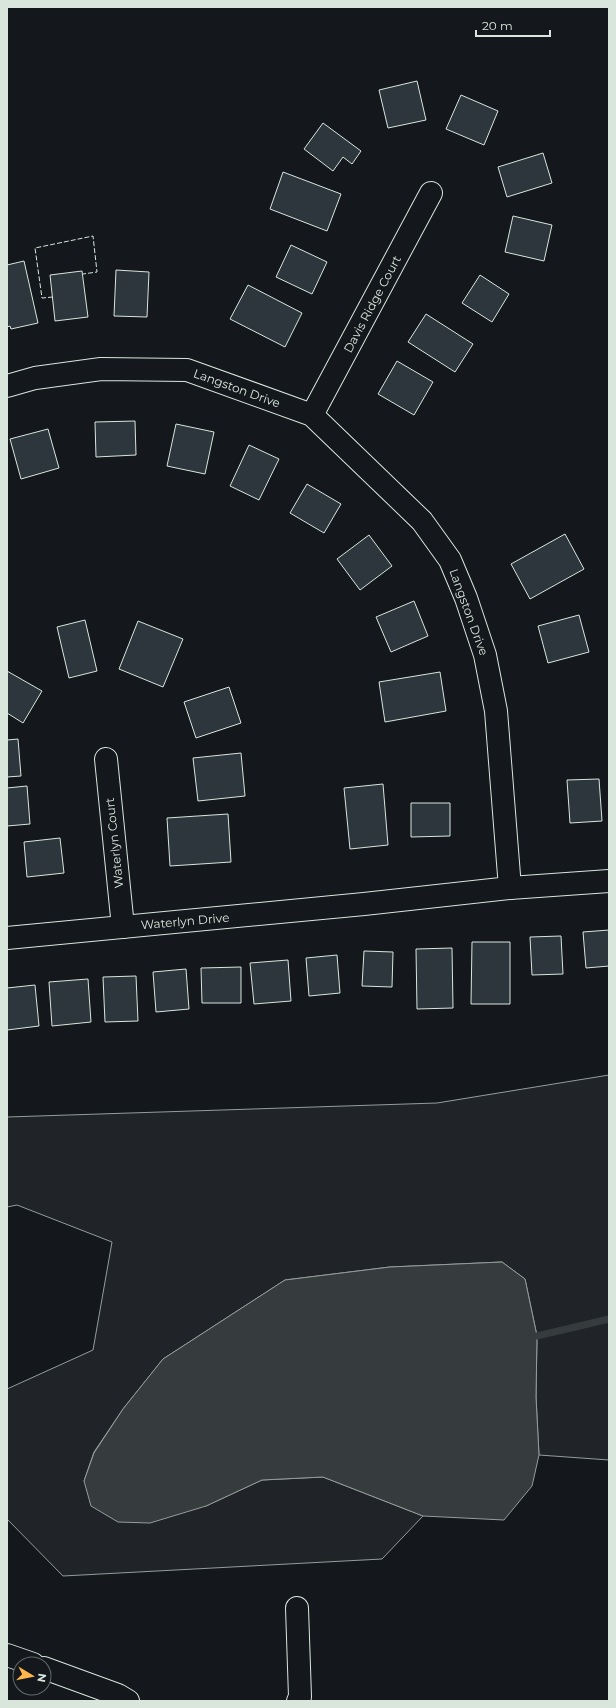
<svg xmlns="http://www.w3.org/2000/svg" width="616" height="1708" font-family="Montserrat,sans-serif">
  <style>
    .green { fill: #202428; stroke: #939e99 }
    .water { fill: #363b3e; stroke: #939e99 }
    .lines { fill: none; stroke-linecap: round; stroke-linejoin: round }
    .stream { stroke: #363b3e; stroke-width: 7 }
    .building { fill: #2c363c; stroke: #d8e6dc }
    .minor-casing { stroke: #d8e6dc; stroke-width: 24 }
    .minor { stroke: #14181c; stroke-width: 22 }
    .fence { stroke: #d8e6dc; stroke-width: 1; stroke-dasharray: 5 2; stroke-linecap: butt }
    .labels { text-anchor: middle; dominant-baseline: central; stroke-width: 3; stroke-linejoin: round; paint-order: stroke }
    .street-label { font-size: 12px; fill: #d8e6dc; stroke: #14181c }
  </style>
  <rect width="100%" height="100%" fill="#14181c"/>
  <polygon class="green" points="609,1075 609,1460 539,1455 536,1397 537,1336 525,1279 502,1262 390,1267 285,1280 163,1359 123,1409 94,1452 84,1481 206,1506 262,1480 323,1477 423,1516 382,1559 63,1576 7,1519 7,1389 93,1350 112,1242 17,1205 7,1207 7,1117 437,1103"/>
  <polygon class="water" points="502,1262 525,1279 537,1336 536,1397 539,1455 532,1486 504,1520 423,1516 323,1477 262,1480 206,1506 150,1523 118,1522 91,1506 84,1481 94,1453 123,1409 163,1359 285,1280 390,1267"/>
  <g class="lines">
    <polyline class="stream" points="537,1336 609,1319"/>
  </g>
  <g class="building">
    <polygon points="417,81 426,120 388,128 379,90"/>
    <polygon points="461,95 498,111 484,145 446,129"/>
    <polygon points="323,123 361,151 352,164 343,157 333,171 304,149"/>
    <polygon points="543,153 552,183 507,197 498,167"/>
    <polygon points="283,172 341,194 327,231 270,209"/>
    <polygon points="513,216 552,225 544,261 505,252"/>
    <polygon points="291,245 327,262 312,294 276,277"/>
    <polygon points="24,261 38,323 11,329 10,326 7,327 7,265"/>
    <polygon points="116,270 149,272 147,317 114,316"/>
    <polygon points="82,271 88,317 55,321 50,275"/>
    <polygon points="480,275 509,294 492,322 462,303"/>
    <polygon points="248,285 302,313 285,347 230,319"/>
    <polygon points="426,314 473,344 455,372 408,342"/>
    <polygon points="397,361 433,382 414,415 378,394"/>
    <polygon points="135,421 136,455 96,457 95,422"/>
    <polygon points="176,424 214,432 205,474 167,466"/>
    <polygon points="48,429 59,468 21,479 10,439"/>
    <polygon points="249,445 279,459 259,500 230,486"/>
    <polygon points="307,484 341,504 324,533 290,513"/>
    <polygon points="565,534 584,569 530,599 511,564"/>
    <polygon points="369,535 392,566 360,590 337,559"/>
    <polygon points="414,601 428,636 391,652 376,617"/>
    <polygon points="579,615 589,652 548,663 538,626"/>
    <polygon points="85,620 97,671 69,678 57,627"/>
    <polygon points="138,621 183,639 163,687 119,669"/>
    <polygon points="7,671 42,691 23,723 7,713"/>
    <polygon points="440,672 446,711 385,722 379,682"/>
    <polygon points="229,687 241,723 196,738 184,702"/>
    <polygon points="18,739 21,776 7,777 7,740"/>
    <polygon points="241,753 245,796 198,801 193,758"/>
    <polygon points="599,779 602,821 570,823 567,780"/>
    <polygon points="383,784 388,845 350,849 344,788"/>
    <polygon points="27,786 30,824 7,826 7,788"/>
    <polygon points="411,803 450,803 450,836 411,837"/>
    <polygon points="228,814 231,862 170,866 167,818"/>
    <polygon points="60,838 64,873 27,877 24,842"/>
    <polygon points="609,930 609,966 586,968 583,932"/>
    <polygon points="561,936 563,974 532,975 530,937"/>
    <polygon points="472,942 510,942 510,1004 471,1004"/>
    <polygon points="452,948 453,1008 417,1009 416,949"/>
    <polygon points="364,951 393,952 392,987 362,986"/>
    <polygon points="337,955 340,993 309,996 306,958"/>
    <polygon points="288,960 291,1001 254,1004 250,963"/>
    <polygon points="241,967 241,1003 202,1003 201,968"/>
    <polygon points="186,969 189,1009 156,1012 153,972"/>
    <polygon points="136,976 138,1021 105,1022 103,977"/>
    <polygon points="88,979 91,1022 52,1026 49,982"/>
    <polygon points="35,985 39,1026 7,1030 7,988"/>
  </g>
  <g class="lines">
    <defs>
      <g id="minor">
        <polyline points="7,386 35,378 101,369 187,370 312,415 422,521 450,560 466,598 485,655 496,711 510,888 364,904 7,938"/>
        <polyline points="312,415 431,193"/>
        <polyline points="106,759 123,927"/>
        <polyline points="510,888 609,881"/>
        <polyline points="297,1608 300,1697 298,1701"/>
        <polyline points="7,1655 33,1664"/>
        <polyline points="44,1668 118,1695 128,1701"/>
      </g>
    </defs>
    <use href="#minor" class="minor-casing"/>
    <use href="#minor" class="minor"/>
    <polyline class="fence" points="53,297 42,298 35,248 93,236 97,272 83,274"/>
  </g>
  <g class="labels">
    <g class="street-label">
      <text transform="translate(372 304) rotate(-62)">Davis Ridge Court</text>
      <text transform="translate(237 388) rotate(20)">Langston Drive</text>
      <text transform="translate(469 612) rotate(70)">Langston Drive</text>
      <text transform="translate(114 843) rotate(-96)">Waterlyn Court</text>
      <text transform="translate(185 921) rotate(-5)">Waterlyn Drive</text>
    </g>
  </g>
  <rect width="616" height="1708" fill="none" stroke="#d8e6dc" stroke-width="16"/>
  <g transform="translate(32 1676) rotate(100)"><circle r="19" fill="#14181c" stroke="#626a69"/>
  <path d="M0-3L7 15L0 10L-7 15Z" fill="#ffb74d"/>
  <text y="-6" font-size="11" font-weight="bold" text-anchor="middle" fill="#d8e6dc">N</text>
  </g>
  <path d="M476 30v6h74v-6" fill="none" stroke="#d8e6dc" stroke-width="2"/>
  <text x="482" y="30" font-size="12" fill="#d8e6dc" stroke="#14181c" stroke-width="3" paint-order="stroke">20 m</text>
</svg>
